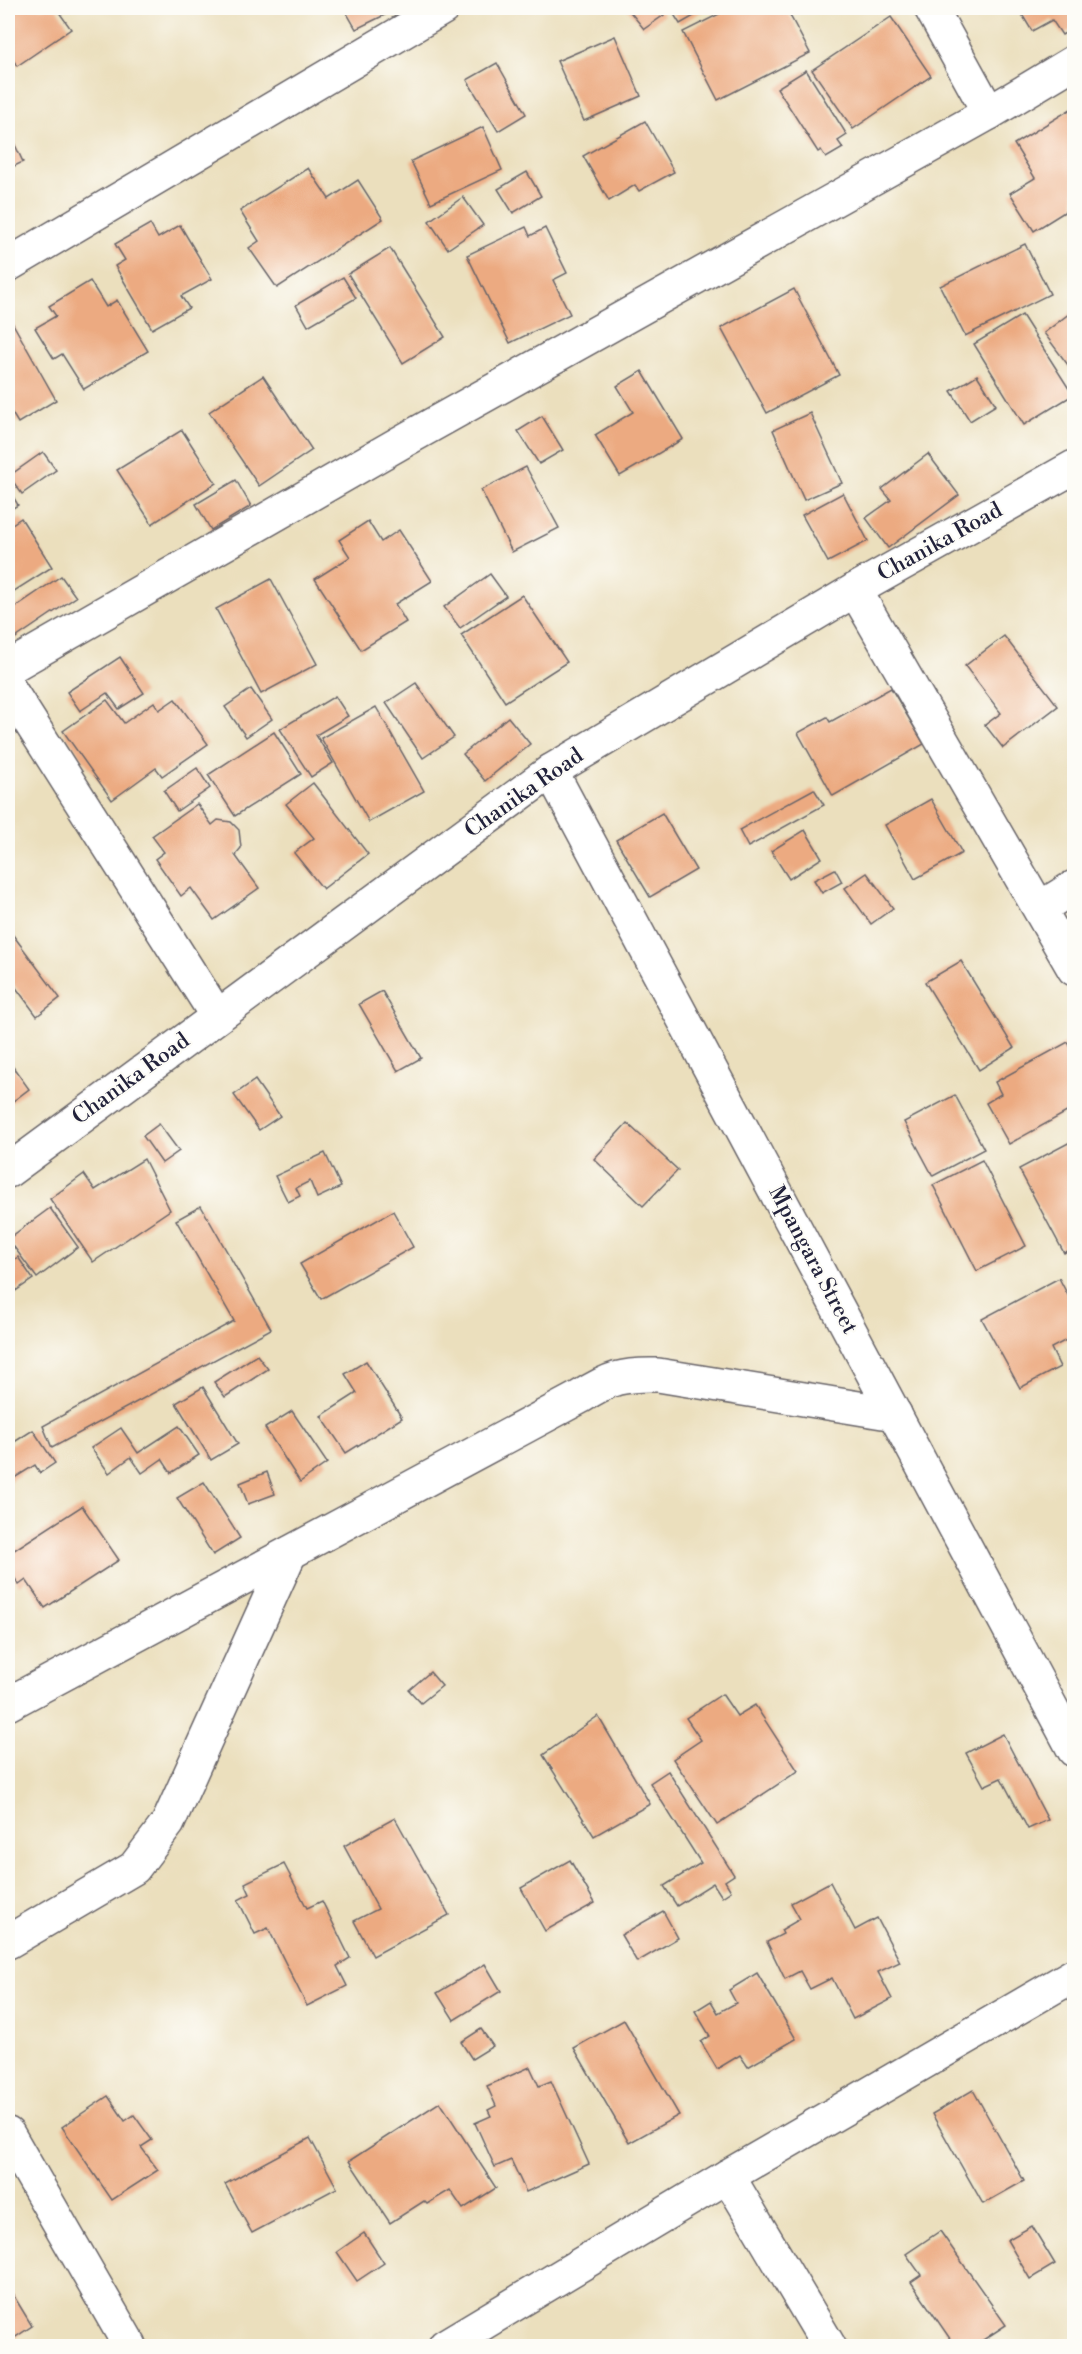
<svg xmlns="http://www.w3.org/2000/svg" width="1082" height="2354" font-family="'Libre Bodoni',serif">
  <style>
    .building { fill: #ecaa81 }
    .lines { fill: none; stroke-linecap: round; stroke-linejoin: round }
    .minor-casing { stroke: #686468; stroke-width: 36 }
    .minor { stroke: #fff; stroke-width: 33 }
    .labels { text-anchor: middle; dominant-baseline: central; stroke-width: 4.5; stroke-linejoin: round; paint-order: stroke }
    .street-label { font-size: 22px; fill: #22223b; stroke: #fdfcf7 }
  </style>
  <rect width="100%" height="100%" fill="#fdfcf7"/>
  <filter id="ink" filterUnits="userSpaceOnUse"><feTurbulence type="fractalNoise" baseFrequency=".0167" numOctaves="2"/><feDisplacementMap in="SourceGraphic" scale="12" xChannelSelector="R" yChannelSelector="G"/><feConvolveMatrix kernelMatrix="1 2 1 2 8 2 1 2 1" color-interpolation-filters="sRGB"/></filter>
  <filter id="wash" filterUnits="userSpaceOnUse"><feTurbulence type="fractalNoise" baseFrequency=".008" numOctaves="4" result="noise"/><feDisplacementMap in="SourceGraphic" scale="24" xChannelSelector="R" yChannelSelector="G"/><feGaussianBlur stdDeviation="1.35" result="paint"/><feColorMatrix in="noise" values="0 0 0 0 0 0 0 0 0 0 0 0 0 0 0 0 0 1.4 0 .05"/><feComposite in="paint" operator="in"/></filter>
  <g filter="url(#wash)">
    <rect width="100%" height="100%" fill="#ebdfbd"/>
    <g id="blocks">
      <g class="building">
        <polygon points="8,8 56,8 71,29 17,66 8,52"/>
        <polygon points="344,8 399,8 356,29"/>
        <polygon points="627,8 659,8 664,15 644,29"/>
        <polygon points="670,8 708,8 680,24"/>
        <polygon points="731,8 786,8 810,53 718,100 683,32"/>
        <polygon points="1018,8 1074,8 1074,28 1062,35 1052,20 1032,31"/>
        <polygon points="891,17 931,76 853,129 812,70"/>
        <polygon points="615,36 641,96 584,121 557,61"/>
        <polygon points="497,63 526,114 498,131 467,80"/>
        <polygon points="806,70 847,135 838,141 843,148 826,158 821,150 818,152 777,88"/>
        <polygon points="1074,107 1074,206 1034,231 1010,193 1035,178 1014,144"/>
        <polygon points="645,121 674,172 639,191 635,185 609,201 583,156"/>
        <polygon points="483,127 502,170 431,203 411,161"/>
        <polygon points="8,130 23,162 8,169"/>
        <polygon points="308,168 329,199 358,180 383,219 277,288 249,248 259,241 240,211"/>
        <polygon points="527,172 541,196 513,213 498,189"/>
        <polygon points="463,197 483,225 448,249 429,221"/>
        <polygon points="150,224 158,238 180,225 212,279 181,296 189,308 152,329 115,266 125,260 115,244"/>
        <polygon points="526,227 530,236 545,228 567,273 553,280 570,314 510,343 467,255"/>
        <polygon points="1025,244 1050,294 965,336 940,286"/>
        <polygon points="390,248 445,337 403,363 348,274"/>
        <polygon points="343,277 356,298 308,326 296,305"/>
        <polygon points="90,281 106,307 117,300 148,351 84,389 62,354 54,359 35,328 56,316 49,306"/>
        <polygon points="794,289 839,375 767,413 721,328"/>
        <polygon points="1074,310 1074,373 1044,333"/>
        <polygon points="8,315 56,400 18,423 12,413 8,415"/>
        <polygon points="1022,315 1073,395 1024,425 974,344"/>
        <polygon points="642,371 683,439 620,476 595,435 633,412 617,386"/>
        <polygon points="977,375 996,405 970,421 951,391"/>
        <polygon points="263,376 312,450 259,486 209,412"/>
        <polygon points="810,413 842,483 804,500 773,430"/>
        <polygon points="542,416 563,450 539,464 518,431"/>
        <polygon points="182,430 216,483 152,524 117,470"/>
        <polygon points="43,452 56,470 22,494 9,476"/>
        <polygon points="928,454 959,495 888,548 866,518 891,500 882,489"/>
        <polygon points="526,467 559,528 512,552 481,490"/>
        <polygon points="236,480 251,506 211,530 196,504"/>
        <polygon points="8,488 18,505 8,511"/>
        <polygon points="843,493 868,541 828,562 802,515"/>
        <polygon points="21,518 52,567 8,595 8,527"/>
        <polygon points="368,521 381,542 399,530 432,581 395,604 406,622 361,650 315,579 350,557 339,540"/>
        <polygon points="490,574 506,596 460,628 444,607"/>
        <polygon points="61,576 76,597 14,639 8,630 8,612"/>
        <polygon points="271,579 317,664 261,694 216,609"/>
        <polygon points="522,595 567,662 505,702 461,635"/>
        <polygon points="1004,636 1058,706 1003,748 985,725 1001,713 965,666"/>
        <polygon points="120,657 144,693 119,709 107,693 80,711 67,692"/>
        <polygon points="416,683 454,737 423,758 386,703"/>
        <polygon points="891,688 924,744 833,796 798,733 827,717 830,722"/>
        <polygon points="251,689 272,719 246,737 225,707"/>
        <polygon points="335,696 348,716 316,735 333,763 311,777 280,729"/>
        <polygon points="175,699 208,744 162,776 156,768 112,800 63,731 107,700 124,723 154,702 159,710"/>
        <polygon points="376,707 424,791 369,822 321,738"/>
        <polygon points="508,717 530,744 485,781 463,754"/>
        <polygon points="274,732 301,774 235,816 208,775"/>
        <polygon points="197,768 210,788 177,811 164,791"/>
        <polygon points="313,783 368,854 323,889 294,853 314,838 286,804"/>
        <polygon points="814,789 824,805 748,847 739,830"/>
        <polygon points="931,799 962,853 915,879 885,825"/>
        <polygon points="197,804 212,825 218,820 231,822 239,830 241,848 235,855 259,888 214,920 191,888 181,896 155,859 164,852 152,836"/>
        <polygon points="662,813 696,870 650,897 616,840"/>
        <polygon points="805,830 822,858 789,879 771,851"/>
        <polygon points="835,869 842,882 822,893 814,880"/>
        <polygon points="867,873 893,908 871,924 845,888"/>
        <polygon points="10,931 60,998 37,1016 8,977 8,933"/>
        <polygon points="961,961 1014,1048 979,1070 925,982"/>
        <polygon points="382,991 421,1058 398,1071 359,1004"/>
        <polygon points="1068,1042 1074,1054 1074,1108 1009,1144 986,1103 1001,1094 995,1082"/>
        <polygon points="8,1060 29,1089 8,1105"/>
        <polygon points="255,1080 280,1116 259,1130 234,1095"/>
        <polygon points="955,1095 984,1149 933,1176 904,1122"/>
        <polygon points="627,1123 678,1170 643,1206 594,1159"/>
        <polygon points="159,1124 179,1151 162,1163 143,1136"/>
        <polygon points="1074,1140 1074,1248 1064,1253 1019,1169"/>
        <polygon points="325,1153 341,1187 317,1198 310,1181 296,1188 300,1196 288,1202 275,1176"/>
        <polygon points="144,1159 170,1210 93,1262 50,1199 84,1174 95,1190"/>
        <polygon points="982,1160 1026,1246 977,1271 933,1185"/>
        <polygon points="201,1206 271,1329 52,1448 43,1426 234,1321 176,1220"/>
        <polygon points="50,1208 78,1247 37,1278 8,1239"/>
        <polygon points="393,1211 413,1247 321,1299 300,1264"/>
        <polygon points="18,1257 33,1279 8,1296 8,1264"/>
        <polygon points="1059,1278 1074,1307 1074,1336 1051,1348 1060,1367 1020,1388 982,1319"/>
        <polygon points="257,1355 268,1369 225,1397 214,1382"/>
        <polygon points="366,1361 402,1418 346,1453 321,1416 357,1393 345,1374"/>
        <polygon points="203,1387 238,1444 211,1460 176,1403"/>
        <polygon points="292,1411 327,1463 300,1482 265,1428"/>
        <polygon points="179,1426 199,1455 171,1473 162,1459 142,1473 131,1457 109,1473 91,1448 121,1428 138,1453"/>
        <polygon points="33,1430 55,1463 40,1473 35,1465 8,1482 8,1446"/>
        <polygon points="267,1472 275,1494 248,1504 240,1483"/>
        <polygon points="204,1482 240,1538 213,1555 177,1498"/>
        <polygon points="82,1506 119,1560 45,1608 26,1580 19,1585 8,1568 8,1554"/>
        <polygon points="430,1672 442,1686 421,1703 409,1690"/>
        <polygon points="722,1694 737,1716 755,1705 798,1771 717,1825 673,1759 701,1740 686,1718"/>
        <polygon points="598,1716 650,1804 594,1836 543,1755"/>
        <polygon points="1003,1734 1048,1820 1028,1829 1001,1778 984,1786 966,1753"/>
        <polygon points="668,1771 734,1875 725,1881 731,1891 722,1897 713,1883 677,1906 664,1886 701,1863 650,1783"/>
        <polygon points="395,1818 449,1915 373,1956 354,1921 378,1909 344,1846"/>
        <polygon points="570,1860 595,1903 545,1931 521,1888"/>
        <polygon points="284,1864 307,1908 322,1901 350,1958 337,1966 347,1986 307,2006 268,1928 255,1934 238,1900 250,1894 245,1883"/>
        <polygon points="830,1882 855,1930 877,1918 900,1962 878,1972 892,1999 853,2019 832,1978 810,1989 800,1971 785,1979 767,1942 783,1934 781,1930 800,1919 791,1903"/>
        <polygon points="663,1911 678,1938 637,1962 621,1935"/>
        <polygon points="485,1964 501,1991 454,2020 437,1993"/>
        <polygon points="757,1973 796,2039 748,2067 740,2055 717,2069 701,2042 710,2036 695,2011 711,2001 718,2013 736,2003 729,1990"/>
        <polygon points="624,2020 679,2115 629,2143 574,2048"/>
        <polygon points="481,2029 493,2046 472,2059 461,2042"/>
        <polygon points="530,2067 539,2086 551,2081 589,2164 526,2192 511,2160 495,2167 475,2123 491,2116 488,2110 496,2106 487,2086"/>
        <polygon points="973,2090 1024,2181 983,2204 932,2114"/>
        <polygon points="108,2096 125,2121 134,2115 152,2140 141,2147 158,2170 112,2200 62,2127"/>
        <polygon points="440,2102 496,2188 463,2209 450,2190 427,2204 424,2201 390,2223 349,2161"/>
        <polygon points="310,2138 337,2188 252,2233 225,2184"/>
        <polygon points="1032,2226 1055,2264 1030,2279 1007,2240"/>
        <polygon points="940,2231 1006,2325 974,2346 955,2346 911,2282 921,2275 906,2254"/>
        <polygon points="364,2233 384,2263 357,2281 337,2252"/>
        <polygon points="12,2293 32,2326 8,2342 8,2296"/>
      </g>
    </g>
  </g>
  <g filter="url(#ink)">
    <use href="#blocks" fill-opacity="0" stroke="#686468" stroke-width="1.5"/>
    <g class="lines">
      <defs>
        <g id="minor">
          <polyline points="931,8 989,113"/>
          <polyline points="8,265 443,8"/>
          <polyline points="855,590 1074,969"/>
          <polyline points="8,668 405,440 989,113 1074,62"/>
          <polyline points="8,687 217,1016"/>
          <polyline points="551,771 1074,1750"/>
          <polyline points="1040,908 1074,887"/>
          <polyline points="8,1171 551,771 855,590 1074,467"/>
          <path d="M 8,1704 L 580,1397 C 610,1378 622,1374 658,1375 L 895,1414"/>
          <polyline points="8,1942 134,1868 168,1823 290,1553"/>
          <polyline points="8,2134 130,2346"/>
          <polyline points="728,2176 829,2346"/>
          <polyline points="445,2346 728,2176 1074,1975"/>
        </g>
      </defs>
      <use href="#minor" class="minor-casing"/>
      <use href="#minor" class="minor"/>
    </g>
  </g>
  <g class="labels">
    <g class="street-label">
      <text transform="translate(940 542) rotate(-29)">Chanika Road</text>
      <text transform="translate(524 793) rotate(-35)">Chanika Road</text>
      <text transform="translate(131 1079) rotate(-36)">Chanika Road</text>
      <text transform="translate(813 1260) rotate(62)">Mpangara Street</text>
    </g>
  </g>
  <rect width="1082" height="2354" fill="none" stroke="#fdfcf7" stroke-width="30"/>
</svg>
